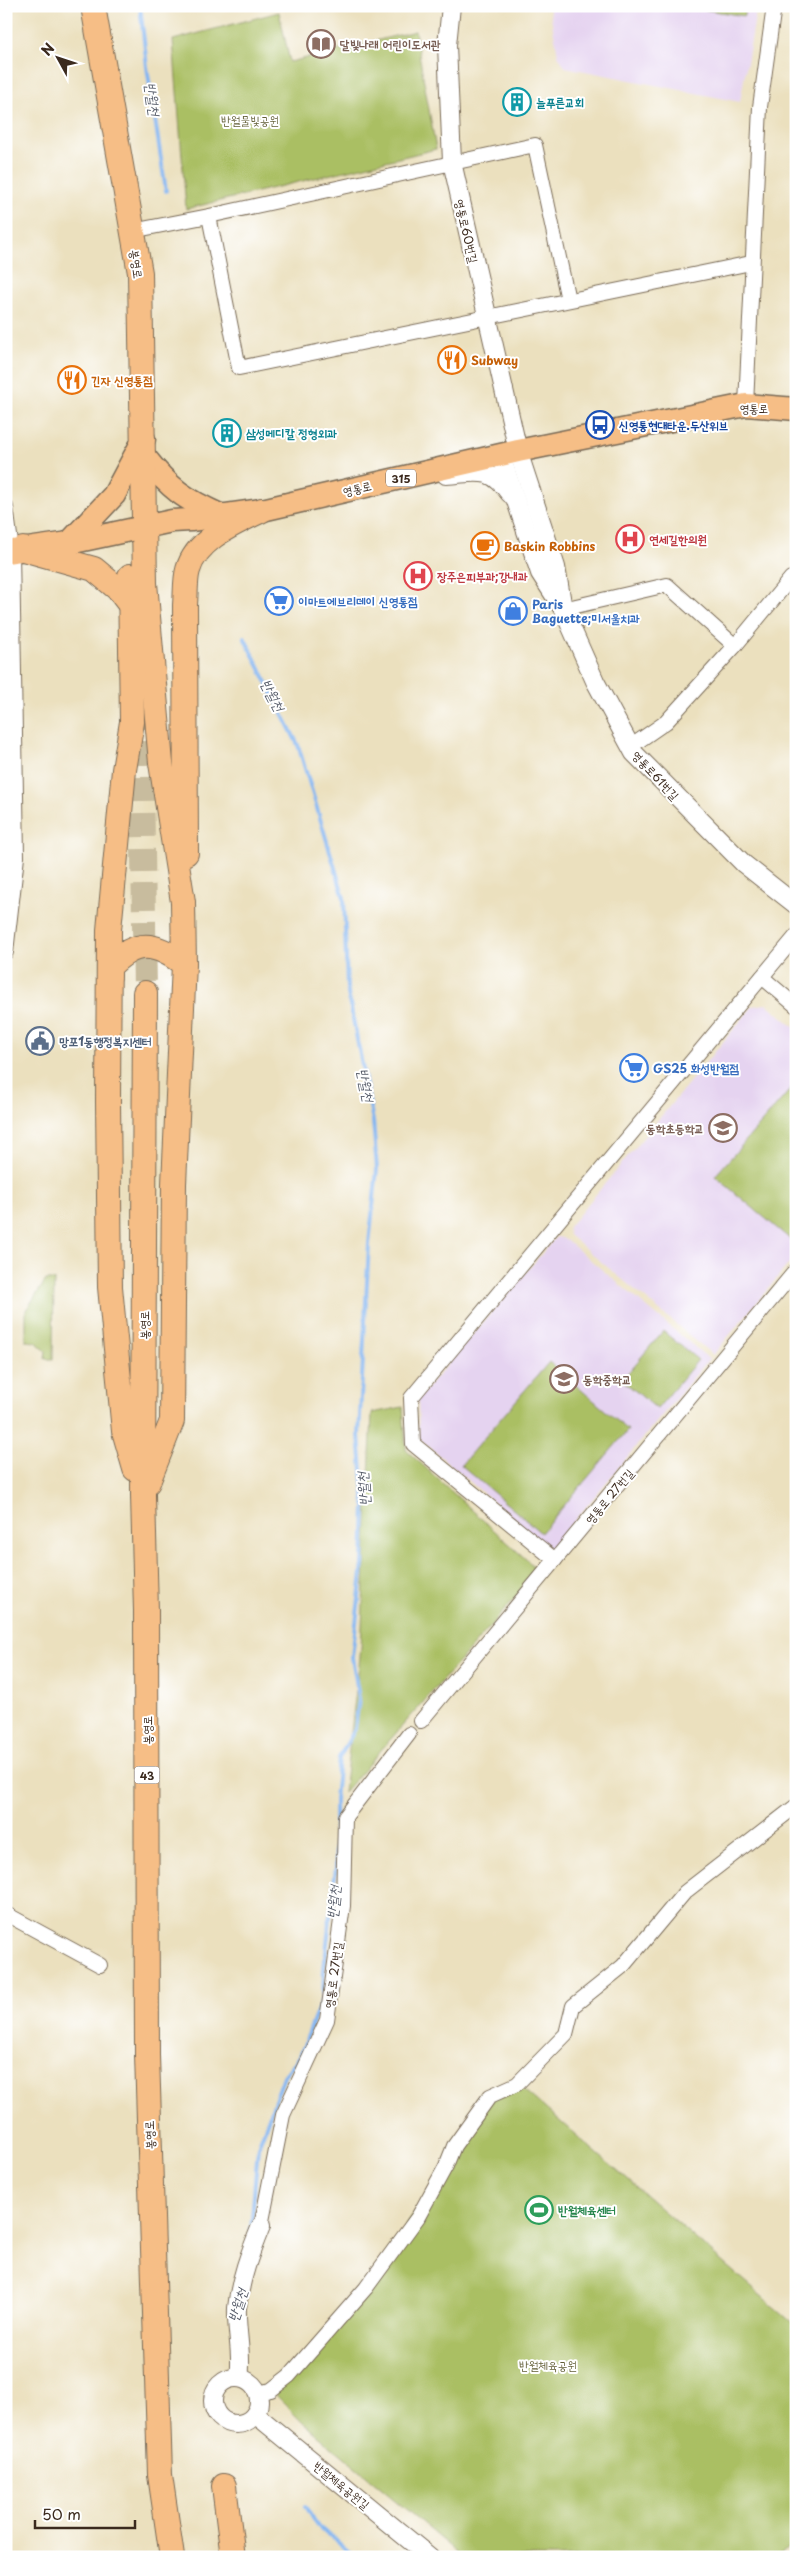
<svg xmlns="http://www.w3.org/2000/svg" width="802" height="2563" font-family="'Playpen Sans','Poor Story',sans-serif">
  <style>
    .built { fill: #e5d3f0 }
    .green { fill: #aabf64; stroke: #727441 }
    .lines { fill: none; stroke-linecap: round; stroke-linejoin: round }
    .stream { stroke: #84b6f1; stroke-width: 4 }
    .trunk-tunnel { stroke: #c8bc9e; stroke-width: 24; stroke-dasharray: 24 12; stroke-linecap: butt }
    .minor-casing { stroke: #796a56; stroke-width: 16 }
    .tertiary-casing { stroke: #796a56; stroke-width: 20 }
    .primary-casing { stroke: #796a56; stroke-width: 25 }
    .trunk-casing { stroke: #796a56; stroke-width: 26 }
    .minor { stroke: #fff; stroke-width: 14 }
    .tertiary { stroke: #fff; stroke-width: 18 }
    .primary { stroke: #f6be86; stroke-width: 22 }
    .trunk { stroke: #f6be86; stroke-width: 24 }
    .labels { text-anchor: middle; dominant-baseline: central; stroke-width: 4; stroke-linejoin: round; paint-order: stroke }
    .shield { fill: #fff; stroke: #766a62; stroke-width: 1 }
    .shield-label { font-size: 11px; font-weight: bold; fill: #3b2a1e }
    .education-label { font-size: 12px; font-weight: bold; fill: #785e54; stroke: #fff; text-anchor: start }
    .culture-label { font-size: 12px; font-weight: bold; fill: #0d838f; stroke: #fff; text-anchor: start }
    .park-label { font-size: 12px; fill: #625e36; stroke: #fff }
    .street-label { font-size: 12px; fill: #3b2a1e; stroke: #fff }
    .food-label { font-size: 12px; font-weight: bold; fill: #c56008; stroke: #fff; text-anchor: start }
    .transit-label { font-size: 12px; font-weight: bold; fill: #164399; stroke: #fff; text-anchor: start }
    .health-label { font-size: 12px; font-weight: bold; fill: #be3a42; stroke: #fff; text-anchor: start }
    .shop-label { font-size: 12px; font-weight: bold; fill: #366cbe; stroke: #fff; text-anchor: start }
    .service-label { font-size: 12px; font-weight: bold; fill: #4e5e75; stroke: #fff; text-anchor: start }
    .leisure-label { font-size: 12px; font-weight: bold; fill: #27864d; stroke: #fff; text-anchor: start }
    .water-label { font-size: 14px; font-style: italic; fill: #555b68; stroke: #fff }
  </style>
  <rect width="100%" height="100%" fill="#fff"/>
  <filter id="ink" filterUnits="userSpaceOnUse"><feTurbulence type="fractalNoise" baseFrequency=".02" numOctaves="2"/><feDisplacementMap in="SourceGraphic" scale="10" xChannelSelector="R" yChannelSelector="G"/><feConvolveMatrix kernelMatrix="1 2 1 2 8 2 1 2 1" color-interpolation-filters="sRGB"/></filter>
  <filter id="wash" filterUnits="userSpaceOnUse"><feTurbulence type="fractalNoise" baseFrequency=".0096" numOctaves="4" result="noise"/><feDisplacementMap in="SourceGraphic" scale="20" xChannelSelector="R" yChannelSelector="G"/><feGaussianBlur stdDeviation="1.12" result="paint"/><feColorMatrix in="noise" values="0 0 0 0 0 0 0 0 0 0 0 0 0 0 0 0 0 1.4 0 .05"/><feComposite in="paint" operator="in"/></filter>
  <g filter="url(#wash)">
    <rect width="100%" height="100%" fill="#ebe0be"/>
    <g class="built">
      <polygon points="549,6 757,6 740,102 565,67 558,55"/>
      <polygon points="767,1004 796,1029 796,1255 713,1355 569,1235 568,1228 753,1006"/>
      <polygon points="556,1237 564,1238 709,1359 550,1550 419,1438 418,1399"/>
    </g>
    <g class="green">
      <polygon points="684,6 745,6 744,16"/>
      <polygon points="279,12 290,62 415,31 436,149 186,209 173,40"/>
      <polygon points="796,1083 796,1234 791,1240 715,1176"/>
      <polygon points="46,1280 54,1280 53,1359 45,1359 46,1351 36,1342 26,1341 26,1310"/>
      <polygon points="663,1331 698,1360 657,1409 622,1380"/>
      <polygon points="549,1362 628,1430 541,1533 461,1465"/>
      <polygon points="403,1407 406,1450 539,1571 344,1792 361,1648 372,1413"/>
      <polygon points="517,2084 796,2326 796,2542 776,2557 463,2557 310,2429 271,2390 366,2288 490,2096"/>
    </g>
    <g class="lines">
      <g class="stream">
        <polyline points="140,6 147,67 166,191"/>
        <polyline points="244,637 298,745 344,898 347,988 373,1121 377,1169 369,1244 359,1435 365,1506 363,1564 352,1657 359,1698 355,1729 339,1758 335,1800 336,1867 324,1969 323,1996 300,2056 284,2076 258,2147 251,2230"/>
        <polyline points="305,2507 313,2521 355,2557"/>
        <polyline points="788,2557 796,2549"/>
      </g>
    </g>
  </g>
  <g filter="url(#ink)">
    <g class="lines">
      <polyline class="trunk-tunnel" points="141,705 145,993"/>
      <defs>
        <g id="minor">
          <polyline points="209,216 239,368 751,263"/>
          <polyline points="132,231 209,216 535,145 568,300"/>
          <polyline points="746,405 760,107 774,6"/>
          <polyline points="6,507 12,550 17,857 6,952"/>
          <polyline points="563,609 667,585 735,646"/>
          <polyline points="630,747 666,722 735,646 791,578 796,577"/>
          <polyline points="762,977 796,1006"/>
          <polyline points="555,1560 413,1444 411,1398 796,936"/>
          <polyline points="421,1721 796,1270"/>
          <polyline points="6,1914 100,1965"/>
          <polyline points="261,2226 283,2115 327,2020 343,1906 345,1817 409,1734"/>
          <polyline points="257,2393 271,2390 289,2376 366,2288 418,2217 446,2166 454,2146 490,2096 517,2084 566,2034 573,2006 623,1966 685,1892 796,1806"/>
        </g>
        <g id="tertiary">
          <polyline points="451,6 447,45 452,162 518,451 556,567 563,609"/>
          <polyline points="501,456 540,573 563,609 595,681 634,753 744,864 796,905"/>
          <path d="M 446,475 C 478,473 489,465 510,494"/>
          <path d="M 239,2378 C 243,2355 236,2332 237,2308 C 240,2279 250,2253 261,2226"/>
          <circle cx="236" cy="2401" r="23"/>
          <polyline points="255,2414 430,2557"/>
        </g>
        <g id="primary">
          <path d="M 144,456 C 170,489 184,499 222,516"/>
          <polyline points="69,543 114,495 144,439"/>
          <polyline points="6,552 69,543 172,521 191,520 262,510 518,451 746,405 796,409"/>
        </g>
        <g id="trunk">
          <polyline points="93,6 140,273 145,583 161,763 183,902 184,964 174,1184 172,1421 148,1482"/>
          <polyline points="23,549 94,569 118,589 131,606"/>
          <polyline points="130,576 132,722 124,770 109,930 108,1102 110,1287 124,1431 135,1469"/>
          <path d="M 186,853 L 185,605 C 186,594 185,580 188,570 C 197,538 236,523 262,510"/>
          <path d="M 109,976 L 109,967 C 136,939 155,942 184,964"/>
          <polyline points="145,993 143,1495 146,1611 147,2055 160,2475 172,2557"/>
          <polyline points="224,2486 233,2557"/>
        </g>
      </defs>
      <use href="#minor" class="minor-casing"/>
      <use href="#tertiary" class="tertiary-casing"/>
      <use href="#primary" class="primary-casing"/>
      <use href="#trunk" class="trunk-casing"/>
      <use href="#minor" class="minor"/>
      <use href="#tertiary" class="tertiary"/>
      <use href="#primary" class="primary"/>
      <use href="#trunk" class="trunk"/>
    </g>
  </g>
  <defs>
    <symbol id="library-ring" viewBox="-11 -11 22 22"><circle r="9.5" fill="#fff" stroke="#8d6e63" stroke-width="1.5"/><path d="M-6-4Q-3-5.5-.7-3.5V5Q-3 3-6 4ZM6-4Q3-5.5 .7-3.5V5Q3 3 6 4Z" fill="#8d6e63"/></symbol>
    <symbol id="building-ring" viewBox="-11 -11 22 22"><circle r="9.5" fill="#fff" stroke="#0f9aa8" stroke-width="1.5"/><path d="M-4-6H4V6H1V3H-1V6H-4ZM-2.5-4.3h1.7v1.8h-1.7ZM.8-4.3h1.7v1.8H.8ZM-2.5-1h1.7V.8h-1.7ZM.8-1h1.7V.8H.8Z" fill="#0f9aa8"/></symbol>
    <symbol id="restaurant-ring" viewBox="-11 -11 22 22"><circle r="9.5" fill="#fff" stroke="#e8710a" stroke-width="1.5"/><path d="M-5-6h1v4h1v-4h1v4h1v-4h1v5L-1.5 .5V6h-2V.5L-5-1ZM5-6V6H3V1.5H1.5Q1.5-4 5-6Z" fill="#e8710a"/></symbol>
    <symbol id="bus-ring" viewBox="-11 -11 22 22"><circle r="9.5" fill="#fff" stroke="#1a4fb4" stroke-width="1.5"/><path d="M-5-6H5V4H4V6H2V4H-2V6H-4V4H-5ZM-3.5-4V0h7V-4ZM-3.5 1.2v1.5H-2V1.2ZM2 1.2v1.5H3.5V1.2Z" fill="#1a4fb4"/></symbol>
    <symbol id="hospital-ring" viewBox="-11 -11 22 22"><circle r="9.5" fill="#fff" stroke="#e0444e" stroke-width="1.5"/><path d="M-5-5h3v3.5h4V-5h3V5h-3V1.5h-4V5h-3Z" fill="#e0444e"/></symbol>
    <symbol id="cafe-ring" viewBox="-11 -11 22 22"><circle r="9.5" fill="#fff" stroke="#e8710a" stroke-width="1.5"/><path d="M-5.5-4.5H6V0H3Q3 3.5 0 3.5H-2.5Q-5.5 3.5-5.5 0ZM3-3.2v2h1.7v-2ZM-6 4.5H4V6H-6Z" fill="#e8710a"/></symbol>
    <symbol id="supermarket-ring" viewBox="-11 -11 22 22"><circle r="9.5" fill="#fff" stroke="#3f7fe0" stroke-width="1.5"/><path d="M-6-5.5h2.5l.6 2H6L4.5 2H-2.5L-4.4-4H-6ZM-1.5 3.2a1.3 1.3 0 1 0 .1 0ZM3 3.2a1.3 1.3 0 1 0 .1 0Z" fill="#3f7fe0"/></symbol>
    <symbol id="shop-ring" viewBox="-11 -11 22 22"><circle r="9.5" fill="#fff" stroke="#3f7fe0" stroke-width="1.5"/><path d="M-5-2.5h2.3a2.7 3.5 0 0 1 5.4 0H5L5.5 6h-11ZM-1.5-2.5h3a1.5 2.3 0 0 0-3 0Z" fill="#3f7fe0"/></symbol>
    <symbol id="civic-ring" viewBox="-11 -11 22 22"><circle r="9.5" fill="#fff" stroke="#5c6f8a" stroke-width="1.5"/><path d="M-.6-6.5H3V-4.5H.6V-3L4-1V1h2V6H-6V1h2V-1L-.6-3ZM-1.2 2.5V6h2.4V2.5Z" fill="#5c6f8a"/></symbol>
    <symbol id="school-ring" viewBox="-11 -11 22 22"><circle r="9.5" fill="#fff" stroke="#8d6e63" stroke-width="1.5"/><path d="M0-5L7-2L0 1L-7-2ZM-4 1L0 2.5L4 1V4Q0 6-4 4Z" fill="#8d6e63"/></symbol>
    <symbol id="stadium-ring" viewBox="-11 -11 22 22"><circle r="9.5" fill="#fff" stroke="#2e9e5b" stroke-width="1.5"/><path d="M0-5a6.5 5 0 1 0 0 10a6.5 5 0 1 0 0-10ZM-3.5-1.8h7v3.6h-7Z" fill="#2e9e5b"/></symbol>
  </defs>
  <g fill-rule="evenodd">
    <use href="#library-ring" x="305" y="28" width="32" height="32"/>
    <use href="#building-ring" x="501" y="86" width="32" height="32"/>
    <use href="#restaurant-ring" x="436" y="344" width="32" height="32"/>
    <use href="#restaurant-ring" x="56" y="364" width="32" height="32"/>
    <use href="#bus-ring" x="584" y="409" width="32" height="32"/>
    <use href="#building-ring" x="211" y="417" width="32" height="32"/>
    <use href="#hospital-ring" x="614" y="523" width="32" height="32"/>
    <use href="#cafe-ring" x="469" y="530" width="32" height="32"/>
    <use href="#hospital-ring" x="402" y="560" width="32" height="32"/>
    <use href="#supermarket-ring" x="263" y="585" width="32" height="32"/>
    <use href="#shop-ring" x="497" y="595" width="32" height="32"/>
    <use href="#civic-ring" x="24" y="1025" width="32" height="32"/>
    <use href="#supermarket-ring" x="618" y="1052" width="32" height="32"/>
    <use href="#school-ring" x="707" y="1112" width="32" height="32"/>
    <use href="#school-ring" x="548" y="1363" width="32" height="32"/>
    <use href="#stadium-ring" x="523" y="2194" width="32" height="32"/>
  </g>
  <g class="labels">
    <g class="shield">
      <rect x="386" y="469.5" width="30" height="17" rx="4"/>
      <rect x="134.5" y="1766.5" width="25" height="17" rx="4"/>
    </g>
    <g class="shield-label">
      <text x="401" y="478">315</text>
      <text x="147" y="1775">43</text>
    </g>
    <g class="education-label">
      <text x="340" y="44">달빛나래 어린이도서관</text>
      <text x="704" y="1128" text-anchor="end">동학초등학교</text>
      <text x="583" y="1379">동학중학교</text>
    </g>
    <g class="culture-label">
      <text x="536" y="102">늘푸른교회</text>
      <text x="246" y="433">삼성메디칼 정형외과</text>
    </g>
    <g class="park-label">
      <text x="250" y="120">반월물빛공원</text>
      <text x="548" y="2365">반월체육공원</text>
    </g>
    <g class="street-label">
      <text transform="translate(467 231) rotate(77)">영통로60번길</text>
      <text transform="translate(137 264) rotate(82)">봉영로</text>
      <text x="754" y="408">영통로</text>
      <text transform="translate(357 488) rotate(-13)">영통로</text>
      <text transform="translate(656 775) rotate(47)">영통로61번길</text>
      <text transform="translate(144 1325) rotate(-90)">봉영로</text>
      <text transform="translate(609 1496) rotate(-50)">영통로 27번길</text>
      <text transform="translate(147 1730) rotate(-90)">봉영로</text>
      <text transform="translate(333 1975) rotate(-82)">영통로 27번길</text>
      <text transform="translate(149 2135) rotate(-92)">봉영로</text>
      <text transform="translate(342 2485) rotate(39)">반월체육공원길</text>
    </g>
    <g class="food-label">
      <text x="471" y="360">Subway</text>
      <text x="91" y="380">긴자 신영통점</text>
      <text x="504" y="546">Baskin Robbins</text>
    </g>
    <g class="transit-label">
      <text x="619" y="425">신영통현대타운.두산위브</text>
    </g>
    <g class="health-label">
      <text x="649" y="539">연세길한의원</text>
      <text x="437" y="576">장주은피부과;강내과</text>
    </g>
    <g class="shop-label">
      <text x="298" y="601">이마트에브리데이 신영통점</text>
      <text x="532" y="604">Paris<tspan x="532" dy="14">Baguette;미서울치과</tspan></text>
      <text x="653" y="1068">GS25 화성반월점</text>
    </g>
    <g class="service-label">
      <text x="59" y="1041">망포1동행정복지센터</text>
    </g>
    <g class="leisure-label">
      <text x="558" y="2210">반월체육센터</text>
    </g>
    <g class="water-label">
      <text transform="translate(153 99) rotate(82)">반월천</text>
      <text transform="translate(273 695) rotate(63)">반월천</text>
      <text transform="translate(366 1085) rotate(79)">반월천</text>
      <text transform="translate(363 1489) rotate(-94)">반월천</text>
      <text transform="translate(333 1902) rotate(-84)">반월천</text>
      <text transform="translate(237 2305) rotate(-72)">반월천</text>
    </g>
  </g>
  <rect width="802" height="2563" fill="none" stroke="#fff" stroke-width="25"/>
  <g transform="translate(58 58) rotate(310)" stroke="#ffffff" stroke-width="4" paint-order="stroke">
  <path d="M0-4L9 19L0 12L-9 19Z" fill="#3b2a1e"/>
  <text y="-8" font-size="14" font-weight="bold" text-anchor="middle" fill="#3b2a1e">N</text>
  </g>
  <path d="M35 2520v8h100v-8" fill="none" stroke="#3b2a1e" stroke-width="2.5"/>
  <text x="42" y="2520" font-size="15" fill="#3b2a1e" stroke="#ffffff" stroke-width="4" paint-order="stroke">50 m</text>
</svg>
